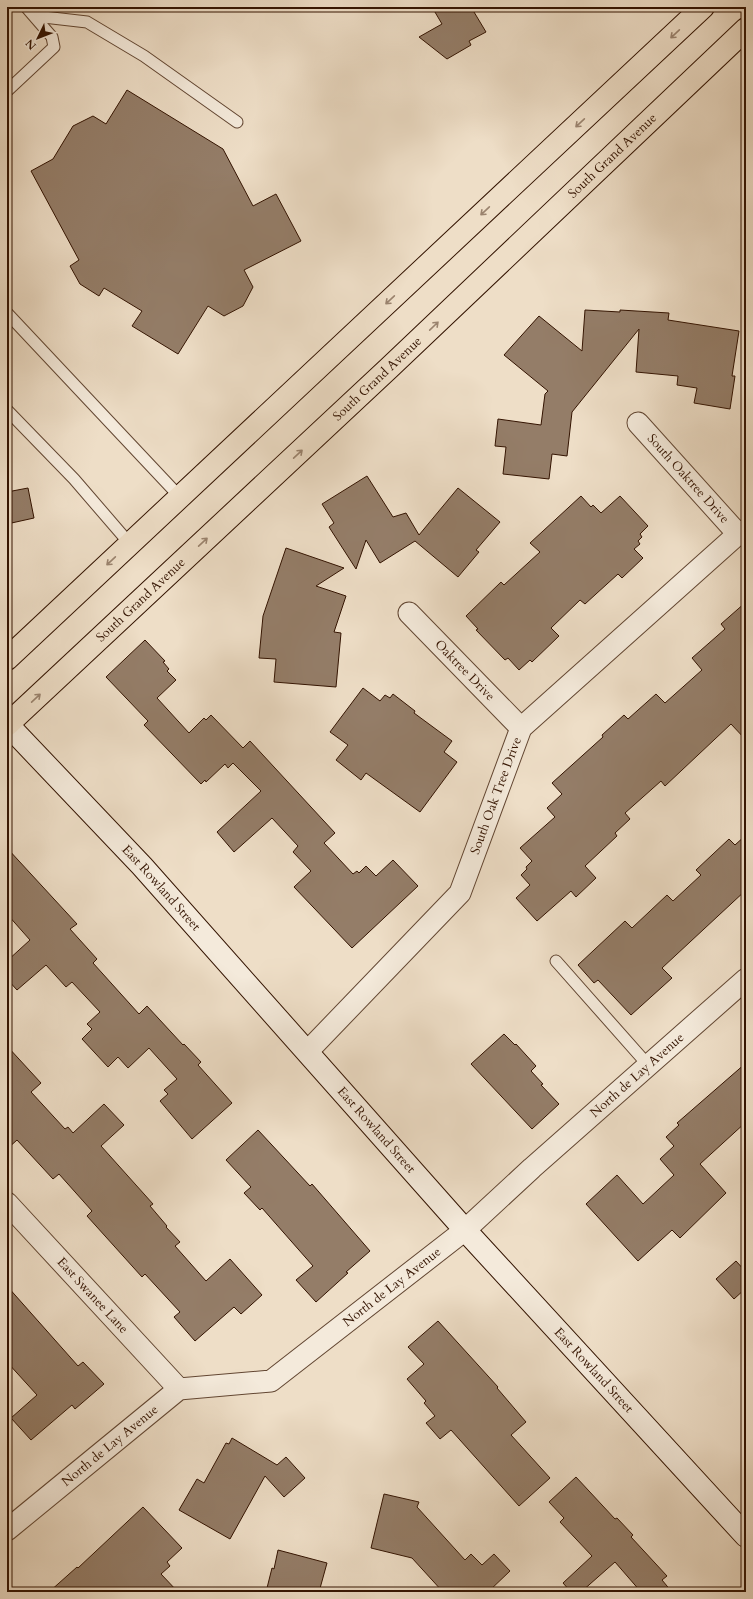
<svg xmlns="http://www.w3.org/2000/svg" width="753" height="1599" font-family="Cardo,serif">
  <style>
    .building { fill: #947d68; stroke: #331301 }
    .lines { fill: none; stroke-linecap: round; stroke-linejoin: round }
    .lane-casing { stroke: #624632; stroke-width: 13 }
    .street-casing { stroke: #624632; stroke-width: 23 }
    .secondary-casing { stroke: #331301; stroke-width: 24 }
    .primary-casing { stroke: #331301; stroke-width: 24 }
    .lane { stroke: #f4eadb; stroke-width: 11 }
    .street { stroke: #f4eadb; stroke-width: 21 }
    .secondary { stroke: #f4eadb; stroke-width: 22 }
    .primary { stroke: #eedec7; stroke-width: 22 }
    .oneway { stroke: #9a836e }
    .labels { text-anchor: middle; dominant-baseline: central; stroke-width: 3.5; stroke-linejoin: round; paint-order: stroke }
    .street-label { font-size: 13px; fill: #331301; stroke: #f4eadb }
  </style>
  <rect width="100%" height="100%" fill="#eedec7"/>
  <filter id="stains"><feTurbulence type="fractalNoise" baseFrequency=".005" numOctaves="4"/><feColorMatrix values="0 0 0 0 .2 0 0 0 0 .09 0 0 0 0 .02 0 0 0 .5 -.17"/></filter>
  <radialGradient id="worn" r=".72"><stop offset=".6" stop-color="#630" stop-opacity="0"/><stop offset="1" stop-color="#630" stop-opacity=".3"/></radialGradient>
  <g class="building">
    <polygon points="432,7 471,7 486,32 469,41 471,45 447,59 419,37 442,24"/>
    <polygon points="127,90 223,149 253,206 276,194 301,241 244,270 253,287 243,306 224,316 208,306 178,354 132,326 142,311 104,288 99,296 80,284 70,266 79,260 31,171 53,159 73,126 93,116 106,124"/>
    <polygon points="585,310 620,312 620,310 669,313 668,320 739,331 732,376 735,376 730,409 694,403 697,388 677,385 678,376 636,372 639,329 572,412 567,456 552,454 549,479 503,474 506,447 495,446 498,419 541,425 545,394 548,391 504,355 539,316 582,351"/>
    <polygon points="367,476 393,517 406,513 419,535 458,488 500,522 476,550 479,552 458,577 415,541 380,563 366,540 356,569 329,527 334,523 322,504"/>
    <polygon points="28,488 34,518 7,524 7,492"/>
    <polygon points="581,496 591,507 593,505 601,513 620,496 648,526 640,534 642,537 638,541 640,544 634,549 643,558 622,578 618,574 585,604 580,600 551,628 559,636 532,662 530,660 519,670 508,658 505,660 476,630 478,629 466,616 501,582 504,585 540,552 530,543"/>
    <polygon points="286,548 344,568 316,586 346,596 334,632 341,633 336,687 274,682 276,659 259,658 263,616"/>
    <polygon points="746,602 746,740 731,724 665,786 661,781 625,813 630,819 615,833 617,836 585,866 596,878 576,897 571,891 537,921 516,898 530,885 521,875 527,869 526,867 532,861 520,848 555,817 547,808 562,794 552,783 603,737 602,735 624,715 628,719 656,694 665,703 702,670 692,658 725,629 721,624"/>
    <polygon points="145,640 165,661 163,662 169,669 167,671 176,680 157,698 189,733 204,718 206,720 211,715 243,748 250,741 335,833 324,843 353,874 357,871 359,873 366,866 376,876 393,860 418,886 352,948 294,887 311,871 293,852 298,846 272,818 234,852 217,832 261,791 233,763 228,768 225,764 206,782 205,780 201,784 144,725 148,721 106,677"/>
    <polygon points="363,688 380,701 385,695 390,698 393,694 415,711 414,713 452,741 444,752 457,762 420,812 366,773 361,780 336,760 348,745 330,732"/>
    <polygon points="746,835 746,890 662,968 672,978 631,1015 598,980 594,983 578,965 625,921 632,928 667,895 673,901 701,875 696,870 729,839 735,845"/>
    <polygon points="7,848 77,924 70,929 97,959 93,963 139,1014 147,1006 183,1045 184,1044 201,1062 198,1065 232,1103 192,1139 160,1101 168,1094 164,1090 177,1079 149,1048 128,1068 118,1057 108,1067 82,1039 92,1029 87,1024 100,1012 72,982 66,987 46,965 17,990 7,979 7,961 30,940 7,914"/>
    <polygon points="504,1034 515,1045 516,1044 536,1066 531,1071 543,1084 541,1085 559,1104 532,1129 471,1064"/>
    <polygon points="7,1046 41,1083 31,1092 65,1129 68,1127 73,1133 104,1104 124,1125 101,1146 153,1204 150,1206 167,1226 166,1227 180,1242 175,1246 206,1281 230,1259 262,1295 241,1314 234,1307 195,1341 174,1317 180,1312 145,1274 142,1277 87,1216 92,1211 59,1174 53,1179 17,1140 7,1149"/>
    <polygon points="746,1063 746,1122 700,1164 726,1193 680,1238 672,1230 638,1261 586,1204 617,1175 643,1204 674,1175 660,1159 674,1146 666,1137 679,1125 677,1123"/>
    <polygon points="258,1130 310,1186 312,1184 370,1251 346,1272 348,1273 316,1302 296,1280 313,1266 262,1208 260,1210 244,1193 251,1187 226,1160"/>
    <polygon points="736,1261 746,1272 746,1288 734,1299 716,1279"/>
    <polygon points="7,1286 78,1366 83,1362 104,1384 75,1409 72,1405 31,1440 11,1418 37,1395 7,1362"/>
    <polygon points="438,1321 498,1387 497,1388 526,1422 511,1435 550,1478 519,1506 451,1430 440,1439 426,1423 435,1416 424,1403 426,1401 407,1379 424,1364 408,1347"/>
    <polygon points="232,1438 277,1465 286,1457 305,1478 284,1497 265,1476 230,1539 179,1510 197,1479 204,1483 226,1443 229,1444"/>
    <polygon points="576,1477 615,1519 617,1518 633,1535 631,1537 667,1576 662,1580 672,1592 641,1592 615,1562 581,1592 571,1592 563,1583 592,1556 560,1522 564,1518 549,1502"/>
    <polygon points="384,1494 419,1502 417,1507 465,1560 471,1554 482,1565 494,1554 510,1571 488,1592 443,1592 412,1558 371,1548"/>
    <polygon points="143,1507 182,1548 167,1562 170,1566 161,1574 178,1592 49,1592 77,1567 78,1568"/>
    <polygon points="278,1550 327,1563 319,1592 266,1592 272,1568 274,1569"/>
  </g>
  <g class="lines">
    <defs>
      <g id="lane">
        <polyline points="35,16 87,22 144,56 237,122"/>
        <polyline points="7,91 54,47 52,37 26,7"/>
        <polyline points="7,313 180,497"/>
        <polyline points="7,410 74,479 130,544"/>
        <polyline points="556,961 648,1065"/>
      </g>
      <g id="street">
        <path id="s1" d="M 638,423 L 738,534"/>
        <path id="s2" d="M 409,613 L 521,728"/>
        <path id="s3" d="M 308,1051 L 460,893 L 521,728 L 738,534 L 746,530"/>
        <path id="s4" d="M 7,1203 L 179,1389"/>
        <path id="s5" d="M 7,1530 L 179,1389 L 271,1381 L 465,1230 L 532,1168 L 746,979"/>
      </g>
      <g id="secondary">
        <path id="s6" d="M 7,724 L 142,866 L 465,1230 L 746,1536"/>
      </g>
      <g id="primary">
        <polyline points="7,659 703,7"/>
        <path id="s7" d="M 7,725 L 389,368 L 746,29"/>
      </g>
    </defs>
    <use href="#lane" class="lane-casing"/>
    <use href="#street" class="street-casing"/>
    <use href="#secondary" class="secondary-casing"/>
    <use href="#primary" class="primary-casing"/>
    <use href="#lane" class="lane"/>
    <use href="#street" class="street"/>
    <use href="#secondary" class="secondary"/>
    <use href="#primary" class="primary"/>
  </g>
  <defs><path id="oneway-shaft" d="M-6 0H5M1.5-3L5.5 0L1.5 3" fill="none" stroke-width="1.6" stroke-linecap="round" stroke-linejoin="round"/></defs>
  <g class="oneway">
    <use href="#oneway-shaft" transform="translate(675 34) rotate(137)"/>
    <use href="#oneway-shaft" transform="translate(580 123) rotate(137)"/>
    <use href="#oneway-shaft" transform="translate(485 211) rotate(137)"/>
    <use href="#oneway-shaft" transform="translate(390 300) rotate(137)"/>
    <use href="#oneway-shaft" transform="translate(434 326) rotate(-44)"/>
    <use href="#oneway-shaft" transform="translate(298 454) rotate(-43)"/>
    <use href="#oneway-shaft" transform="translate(203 542) rotate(-43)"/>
    <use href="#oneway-shaft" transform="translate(111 561) rotate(137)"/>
    <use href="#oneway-shaft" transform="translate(36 698) rotate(-43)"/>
  </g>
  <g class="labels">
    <g class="street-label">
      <text stroke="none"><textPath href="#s7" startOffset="831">South Grand Avenue</textPath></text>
      <text stroke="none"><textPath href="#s7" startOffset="507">South Grand Avenue</textPath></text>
      <text stroke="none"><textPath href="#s1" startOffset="75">South Oaktree Drive</textPath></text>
      <text stroke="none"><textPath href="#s7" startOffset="183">South Grand Avenue</textPath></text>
      <text stroke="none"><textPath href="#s2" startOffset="80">Oaktree Drive</textPath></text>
      <text stroke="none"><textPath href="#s3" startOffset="323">South Oak Tree Drive</textPath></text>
      <text stroke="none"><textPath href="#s6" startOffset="225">East Rowland Street</textPath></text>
      <text stroke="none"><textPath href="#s5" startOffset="792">North de Lay Avenue</textPath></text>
      <text stroke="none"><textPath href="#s6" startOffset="549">East Rowland Street</textPath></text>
      <text stroke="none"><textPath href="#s5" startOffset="468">North de Lay Avenue</textPath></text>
      <text stroke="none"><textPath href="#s4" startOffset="126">East Swanee Lane</textPath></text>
      <text stroke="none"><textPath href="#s6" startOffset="873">East Rowland Street</textPath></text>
      <text stroke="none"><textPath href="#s5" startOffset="133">North de Lay Avenue</textPath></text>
    </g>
  </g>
  <rect width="753" height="1599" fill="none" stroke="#eedec7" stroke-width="24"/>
  <rect x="8" y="8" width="737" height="1583" fill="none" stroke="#331301" stroke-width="2"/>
  <rect x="12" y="12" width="729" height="1575" fill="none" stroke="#331301"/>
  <g transform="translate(38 38) rotate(227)" stroke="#f4eadb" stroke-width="3" paint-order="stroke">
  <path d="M0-3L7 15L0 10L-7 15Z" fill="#331301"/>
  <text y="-6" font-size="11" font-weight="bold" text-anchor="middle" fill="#331301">N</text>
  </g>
  <rect width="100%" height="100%" filter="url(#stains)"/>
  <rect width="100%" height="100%" fill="url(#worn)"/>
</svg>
